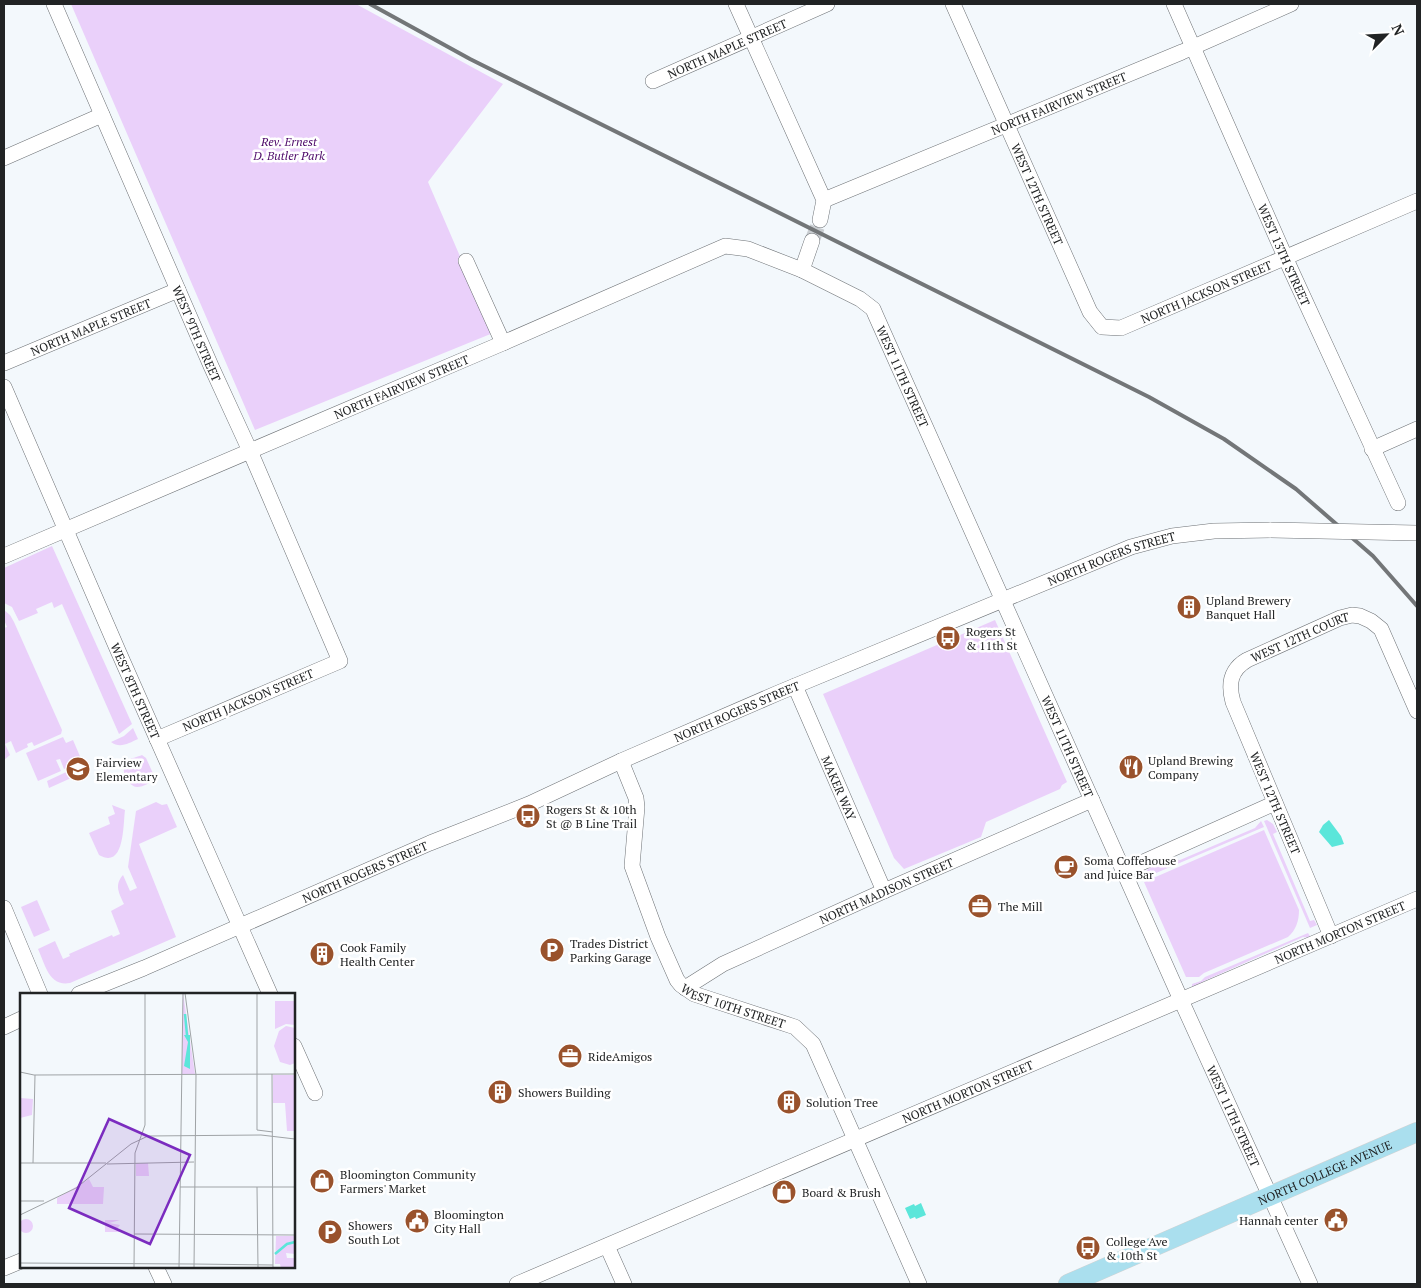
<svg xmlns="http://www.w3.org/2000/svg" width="1421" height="1288" font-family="'PT Serif',serif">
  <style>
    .green { fill: #ead0fa }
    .water { fill: #5be6da }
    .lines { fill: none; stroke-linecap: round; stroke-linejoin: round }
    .minor-tunnel { stroke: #c9cdd1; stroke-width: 15; stroke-dasharray: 15 8; stroke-linecap: butt }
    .minor-casing { stroke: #6d7175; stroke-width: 16 }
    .major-casing { stroke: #d3d3d3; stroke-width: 20 }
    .minor { stroke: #fff; stroke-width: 15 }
    .major { stroke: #aadfee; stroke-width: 19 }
    .rail { stroke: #737678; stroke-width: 4 }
    .minor-bridge-casing { stroke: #6d7175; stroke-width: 16; stroke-linecap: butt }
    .minor-bridge { stroke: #fff; stroke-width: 15 }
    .labels { text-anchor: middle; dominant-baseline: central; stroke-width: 5; stroke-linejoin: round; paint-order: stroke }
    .street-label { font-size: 12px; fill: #212324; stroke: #fff }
    .park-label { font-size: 12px; font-style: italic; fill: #4e0a6a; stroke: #fff }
    .poi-label { font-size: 12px; fill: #212324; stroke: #fff; text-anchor: start }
    .inset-river { fill: none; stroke: #5be6da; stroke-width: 2.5 }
    .inset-road { fill: none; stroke: #9fa3a6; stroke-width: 1 }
    .view { fill: #7b2cbf; fill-opacity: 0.15; stroke: #7b2cbf; stroke-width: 2.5 }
    .inset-edge { fill: none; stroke: #212324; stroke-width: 2.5 }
  </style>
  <rect width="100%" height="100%" fill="#f3f8fc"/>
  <g class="green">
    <polygon points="71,4 356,4 503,84 428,182 493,333 255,430"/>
    <polygon points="52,546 132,724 119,734 62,604 54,608 52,602 36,609 38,613 19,621 12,607 4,603 4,568"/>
    <polygon points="4,610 10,615 14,622 62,730 61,734 34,746 32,742 27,744 28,747 16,753 11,741 5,744 10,755 4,760 4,628 7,627 4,620"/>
    <polygon points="995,620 1067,782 1062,785 1060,789 986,822 981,837 904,869 894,858 823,694"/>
    <path d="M 133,728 L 138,739 C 129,743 120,749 111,742 L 124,736 Z"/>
    <polygon points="63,737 66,743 73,740 82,761 64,769 60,759 56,760 61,771 38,781 26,753"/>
    <path d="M 142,755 L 146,758 L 156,780 C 150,782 144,787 137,787 C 127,786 119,769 127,761 C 130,758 138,757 142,755 Z"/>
    <polygon points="77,767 80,774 49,788 47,781"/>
    <path d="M 156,802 L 162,805 L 167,804 L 177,827 L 139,844 L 176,937 L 70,983 C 49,987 45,964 38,949 L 55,941 L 63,959 L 70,956 L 69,954 L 112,935 L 113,937 L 120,934 L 111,911 L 124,904 C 119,893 114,885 123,875 L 130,891 L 137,888 L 128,867 L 136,811 Z"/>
    <path d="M 112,805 L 125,810 C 123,824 125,870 99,855 L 89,833 L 110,824 L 108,817 L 115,814 Z"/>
    <polygon points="1267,820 1273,824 1277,832 1273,834 1310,921 1314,920 1317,925 1310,928 1264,821"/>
    <path d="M 1261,821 L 1264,827 L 1142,879 C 1144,866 1168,857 1180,860 L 1255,828 Z"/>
    <path d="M 1264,830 L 1299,910 C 1299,921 1296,930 1288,937 L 1204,973 L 1199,977 L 1186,977 L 1144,882 Z"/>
    <polygon points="37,900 50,930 34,937 21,907"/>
    <polygon points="1308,933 1311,938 1303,937 1204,981 1195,987 1192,987 1192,984 1201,981 1205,977"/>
  </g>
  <g class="water">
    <polygon points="1329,820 1341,836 1344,844 1332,847 1319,832 1323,825"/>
    <polygon points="921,1203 926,1215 916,1219 915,1217 910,1219 905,1208 914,1204 915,1206"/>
  </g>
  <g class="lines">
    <polyline class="minor-tunnel" points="812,241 820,220"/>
    <defs>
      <g id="minor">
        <path id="s1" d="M 54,4 L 211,366 L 250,451 L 340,661 L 157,739"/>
        <polyline points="736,4 824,200 820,220"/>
        <path id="s2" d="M 953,4 L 1090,312 L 1102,327 L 1121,328 L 1417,201"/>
        <path id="s3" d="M 1174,4 L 1290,268 L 1398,503"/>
        <path id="s4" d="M 653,81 L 827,4"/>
        <polyline points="4,158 102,115"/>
        <path id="s5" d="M 824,200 L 1182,52 L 1291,4"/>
        <polyline points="466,261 503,343"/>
        <polyline points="802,270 812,241"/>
        <path id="s6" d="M 4,363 L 178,290"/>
        <path id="s7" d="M 4,387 L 119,653 L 270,994"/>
        <polyline points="1372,449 1417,429"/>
        <path id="s8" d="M 4,556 L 503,343 L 725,246 L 748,249 L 802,270 L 860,299 L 873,309 L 876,316 L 1181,1000 L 1310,1284"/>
        <path id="s9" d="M 795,686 L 884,891"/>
        <path id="s10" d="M 621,761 L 636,798 L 637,807 L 632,866 L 658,937 L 677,980 L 681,985 L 694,994 L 795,1027 L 813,1044 L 919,1284"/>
        <polyline points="1123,871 1275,803"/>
        <polyline points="4,908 40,994"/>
        <path id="s11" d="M 1331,936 L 1233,702 C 1228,684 1230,670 1247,660 L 1340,618 L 1352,615 L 1360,616 L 1371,621 L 1381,629 L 1417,711"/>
        <path id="s12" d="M 685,988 L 723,964 L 884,891 L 1092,800"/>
        <path id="s13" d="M 79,994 L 144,968 L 430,843 L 529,804 L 621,761 L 778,693 L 1131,547 L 1172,536 L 1214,531 L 1271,530"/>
        <polyline points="4,1027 21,1019"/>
        <polyline points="294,1046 315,1093"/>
        <polyline points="607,1246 624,1284"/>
        <polyline points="156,1267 164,1284"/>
        <polyline points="4,1268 21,1261"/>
        <path id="s14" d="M 517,1284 L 1417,899"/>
      </g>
      <g id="major">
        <path id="s15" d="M 1068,1284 L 1417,1132"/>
      </g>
    </defs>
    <use href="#minor" class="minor-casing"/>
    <use href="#major" class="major-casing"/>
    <use href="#minor" class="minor"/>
    <use href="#major" class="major"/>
    <polyline class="rail" points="370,4 470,59 1149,397 1224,439 1296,489 1373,556 1417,606"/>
    <defs>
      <polyline id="minor-bridge" points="1271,530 1417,533"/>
    </defs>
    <use href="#minor-bridge" class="minor-bridge-casing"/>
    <use href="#minor-bridge" class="minor-bridge"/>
  </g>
  <defs>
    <symbol id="building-disc" viewBox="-11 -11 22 22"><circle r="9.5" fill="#99522c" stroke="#fff"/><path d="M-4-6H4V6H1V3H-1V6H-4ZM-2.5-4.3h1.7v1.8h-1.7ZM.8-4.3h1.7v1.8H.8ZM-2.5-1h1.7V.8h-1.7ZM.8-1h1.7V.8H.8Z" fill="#fff"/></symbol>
    <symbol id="bus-disc" viewBox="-11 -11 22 22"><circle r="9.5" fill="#99522c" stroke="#fff"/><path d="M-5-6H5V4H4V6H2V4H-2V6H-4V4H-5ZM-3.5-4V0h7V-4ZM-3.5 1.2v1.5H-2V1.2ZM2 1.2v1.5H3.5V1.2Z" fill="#fff"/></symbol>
    <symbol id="restaurant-disc" viewBox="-11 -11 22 22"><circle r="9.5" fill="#99522c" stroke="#fff"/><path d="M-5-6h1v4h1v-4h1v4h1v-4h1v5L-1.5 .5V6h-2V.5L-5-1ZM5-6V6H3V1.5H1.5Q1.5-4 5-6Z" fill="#fff"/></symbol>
    <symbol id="school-disc" viewBox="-11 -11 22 22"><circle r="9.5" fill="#99522c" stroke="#fff"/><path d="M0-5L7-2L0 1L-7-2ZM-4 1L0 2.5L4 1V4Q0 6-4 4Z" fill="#fff"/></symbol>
    <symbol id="cafe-disc" viewBox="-11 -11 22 22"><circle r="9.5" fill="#99522c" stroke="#fff"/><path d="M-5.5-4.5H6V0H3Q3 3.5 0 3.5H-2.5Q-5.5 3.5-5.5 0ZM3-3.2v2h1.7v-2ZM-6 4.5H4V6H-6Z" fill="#fff"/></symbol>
    <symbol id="office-disc" viewBox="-11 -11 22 22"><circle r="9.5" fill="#99522c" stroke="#fff"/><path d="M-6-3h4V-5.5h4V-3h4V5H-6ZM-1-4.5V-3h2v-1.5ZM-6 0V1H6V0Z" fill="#fff"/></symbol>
    <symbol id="parking-disc" viewBox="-11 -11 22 22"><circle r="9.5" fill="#99522c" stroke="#fff"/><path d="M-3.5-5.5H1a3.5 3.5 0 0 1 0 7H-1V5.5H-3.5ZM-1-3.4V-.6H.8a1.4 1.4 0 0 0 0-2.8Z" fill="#fff"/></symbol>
    <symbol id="shop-disc" viewBox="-11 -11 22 22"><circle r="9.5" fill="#99522c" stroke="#fff"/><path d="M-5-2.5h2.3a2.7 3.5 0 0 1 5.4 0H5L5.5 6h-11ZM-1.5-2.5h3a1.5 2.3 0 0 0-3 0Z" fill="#fff"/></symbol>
    <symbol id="civic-disc" viewBox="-11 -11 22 22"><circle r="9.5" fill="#99522c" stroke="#fff"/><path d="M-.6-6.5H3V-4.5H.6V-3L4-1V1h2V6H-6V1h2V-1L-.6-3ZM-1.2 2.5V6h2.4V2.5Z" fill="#fff"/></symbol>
  </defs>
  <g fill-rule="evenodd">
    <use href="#building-disc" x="1175" y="593" width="28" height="28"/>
    <use href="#bus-disc" x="934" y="624" width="28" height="28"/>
    <use href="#restaurant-disc" x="1117" y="753" width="28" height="28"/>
    <use href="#school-disc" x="64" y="755" width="28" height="28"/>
    <use href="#bus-disc" x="514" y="802" width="28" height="28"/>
    <use href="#cafe-disc" x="1052" y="853" width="28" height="28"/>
    <use href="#office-disc" x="966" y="892" width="28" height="28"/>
    <use href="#parking-disc" x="538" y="936" width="28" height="28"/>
    <use href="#building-disc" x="308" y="940" width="28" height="28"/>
    <use href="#office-disc" x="556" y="1042" width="28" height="28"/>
    <use href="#building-disc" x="486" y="1078" width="28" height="28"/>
    <use href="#building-disc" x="775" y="1088" width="28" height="28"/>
    <use href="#shop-disc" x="308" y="1167" width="28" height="28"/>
    <use href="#shop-disc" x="770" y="1178" width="28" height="28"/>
    <use href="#civic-disc" x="1322" y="1206" width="28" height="28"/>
    <use href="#civic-disc" x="403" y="1207" width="28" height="28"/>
    <use href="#parking-disc" x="316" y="1218" width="28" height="28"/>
    <use href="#bus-disc" x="1074" y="1234" width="28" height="28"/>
  </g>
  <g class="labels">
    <g class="street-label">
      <text stroke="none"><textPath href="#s4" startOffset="81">NORTH MAPLE STREET</textPath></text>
      <text stroke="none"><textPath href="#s5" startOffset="254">NORTH FAIRVIEW STREET</textPath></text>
      <text stroke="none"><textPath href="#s2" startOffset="208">WEST 12TH STREET</textPath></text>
      <text stroke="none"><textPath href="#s3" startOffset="274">WEST 13TH STREET</textPath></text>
      <text stroke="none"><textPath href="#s2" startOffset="468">NORTH JACKSON STREET</textPath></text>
      <text stroke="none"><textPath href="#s6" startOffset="94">NORTH MAPLE STREET</textPath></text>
      <text stroke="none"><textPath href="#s1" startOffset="359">WEST 9TH STREET</textPath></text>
      <text stroke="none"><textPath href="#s8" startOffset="1021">WEST 11TH STREET</textPath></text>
      <text stroke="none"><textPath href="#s8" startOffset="432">NORTH FAIRVIEW STREET</textPath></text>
      <text stroke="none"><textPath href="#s13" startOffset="1121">NORTH ROGERS STREET</textPath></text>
      <text stroke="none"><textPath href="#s11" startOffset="360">WEST 12TH COURT</textPath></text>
      <text stroke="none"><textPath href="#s7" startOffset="331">WEST 8TH STREET</textPath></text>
      <text transform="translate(248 700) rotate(-23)">NORTH JACKSON STREET</text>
      <text stroke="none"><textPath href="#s13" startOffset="716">NORTH ROGERS STREET</textPath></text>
      <text stroke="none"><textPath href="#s8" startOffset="1426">WEST 11TH STREET</textPath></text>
      <text stroke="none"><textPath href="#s9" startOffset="111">MAKER WAY</textPath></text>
      <text transform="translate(1275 803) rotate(67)">WEST 12TH STREET</text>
      <text stroke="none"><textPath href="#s13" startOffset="311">NORTH ROGERS STREET</textPath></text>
      <text stroke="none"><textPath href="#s12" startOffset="224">NORTH MADISON STREET</textPath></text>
      <text stroke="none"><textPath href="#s14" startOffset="895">NORTH MORTON STREET</textPath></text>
      <text stroke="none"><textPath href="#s10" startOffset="294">WEST 10TH STREET</textPath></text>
      <text stroke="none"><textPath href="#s14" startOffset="490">NORTH MORTON STREET</textPath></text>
      <text stroke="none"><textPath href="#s8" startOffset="1831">WEST 11TH STREET</textPath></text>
      <text stroke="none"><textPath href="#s15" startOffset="280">NORTH COLLEGE AVENUE</textPath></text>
    </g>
    <g class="park-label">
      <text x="289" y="141">Rev. Ernest<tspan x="289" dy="14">D. Butler Park</tspan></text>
    </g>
    <g class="poi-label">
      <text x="1206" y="600">Upland Brewery<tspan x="1206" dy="14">Banquet Hall</tspan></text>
      <text x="966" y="631">Rogers St<tspan x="966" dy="14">&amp; 11th St</tspan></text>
      <text x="1148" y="760">Upland Brewing<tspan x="1148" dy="14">Company</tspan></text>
      <text x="96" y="762">Fairview<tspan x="96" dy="14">Elementary</tspan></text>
      <text x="546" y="809">Rogers St &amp; 10th<tspan x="546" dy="14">St @ B Line Trail</tspan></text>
      <text x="1084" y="860">Soma Coffehouse<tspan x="1084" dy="14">and Juice Bar</tspan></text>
      <text x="998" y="906">The Mill</text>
      <text x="570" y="943">Trades District<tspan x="570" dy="14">Parking Garage</tspan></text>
      <text x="340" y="947">Cook Family<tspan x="340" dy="14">Health Center</tspan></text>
      <text x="588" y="1056">RideAmigos</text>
      <text x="518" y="1092">Showers Building</text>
      <text x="806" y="1102">Solution Tree</text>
      <text x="340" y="1174">Bloomington Community<tspan x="340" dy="14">Farmers' Market</tspan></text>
      <text x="802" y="1192">Board &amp; Brush</text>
      <text x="434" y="1214">Bloomington<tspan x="434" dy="14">City Hall</tspan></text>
      <text x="1318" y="1220" text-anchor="end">Hannah center</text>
      <text x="348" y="1225">Showers<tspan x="348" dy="14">South Lot</tspan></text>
      <text x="1106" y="1241">College Ave<tspan x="1106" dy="14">&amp; 10th St</tspan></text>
    </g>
  </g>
  <g transform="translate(20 993)">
    <rect width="275" height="275" fill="#f3f8fc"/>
    <path d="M 163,0 L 175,81 L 162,81 ZM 255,8 L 275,8 L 275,32 L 266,31 L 255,36 ZM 266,33 L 275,35 L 275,70 L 270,72 L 260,69 L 254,53 L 259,38 ZM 253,82 L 275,82 L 275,138 L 267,138 L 265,110 L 253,110 ZM 0,105 L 13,106 L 12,122 L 0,125 ZM 116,170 L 128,170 L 129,183 L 116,183 ZM 69,186 L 73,194 L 84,194 L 83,211 L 37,211 L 37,205 ZM-1 233a7 7 0 1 1 14 0a7 7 0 1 1-14 0ZM 85,227 L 100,227 L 89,230 L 100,232 L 97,236 L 100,239 L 85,239 ZM 256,243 L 275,243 L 275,261 L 266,260 L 267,265 L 274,265 L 275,275 L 261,275 L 260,271 L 255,271 Z" fill="#ead0fa"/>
    <path d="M 164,42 L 170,42 L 170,76 L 164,73 L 168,49 Z" fill="#5be6da"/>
    <path class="inset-river" d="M 165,21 L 167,42M 255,261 L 267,251 L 275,249"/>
    <path class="inset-road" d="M 165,0 L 176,82 L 174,275M 237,0 L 237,137 L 253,139M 0,79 L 14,82 L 275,81M 252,81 L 253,275M 0,170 L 86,170M 13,170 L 15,82M 87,171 L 174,169M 160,194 L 275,194M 237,194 L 238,275M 0,208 L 24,208M 0,222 L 56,195 L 111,151 L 128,143 L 241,142 L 275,146M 114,241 L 275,242M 0,270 L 174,271M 174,271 L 253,272M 114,275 L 115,160 L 125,132 L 125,0M 159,275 L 163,0"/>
    <path class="view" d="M 89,126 L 170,162 L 130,251 L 49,215 Z"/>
    <rect width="275" height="275" class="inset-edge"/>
  </g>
  <rect width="1421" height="1288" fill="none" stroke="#212324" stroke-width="10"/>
  <g transform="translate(1386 35) rotate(66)" stroke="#ffffff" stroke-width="4" paint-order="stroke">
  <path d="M0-4L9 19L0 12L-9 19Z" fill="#212324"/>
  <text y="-8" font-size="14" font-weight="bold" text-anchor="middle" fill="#212324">N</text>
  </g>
</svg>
